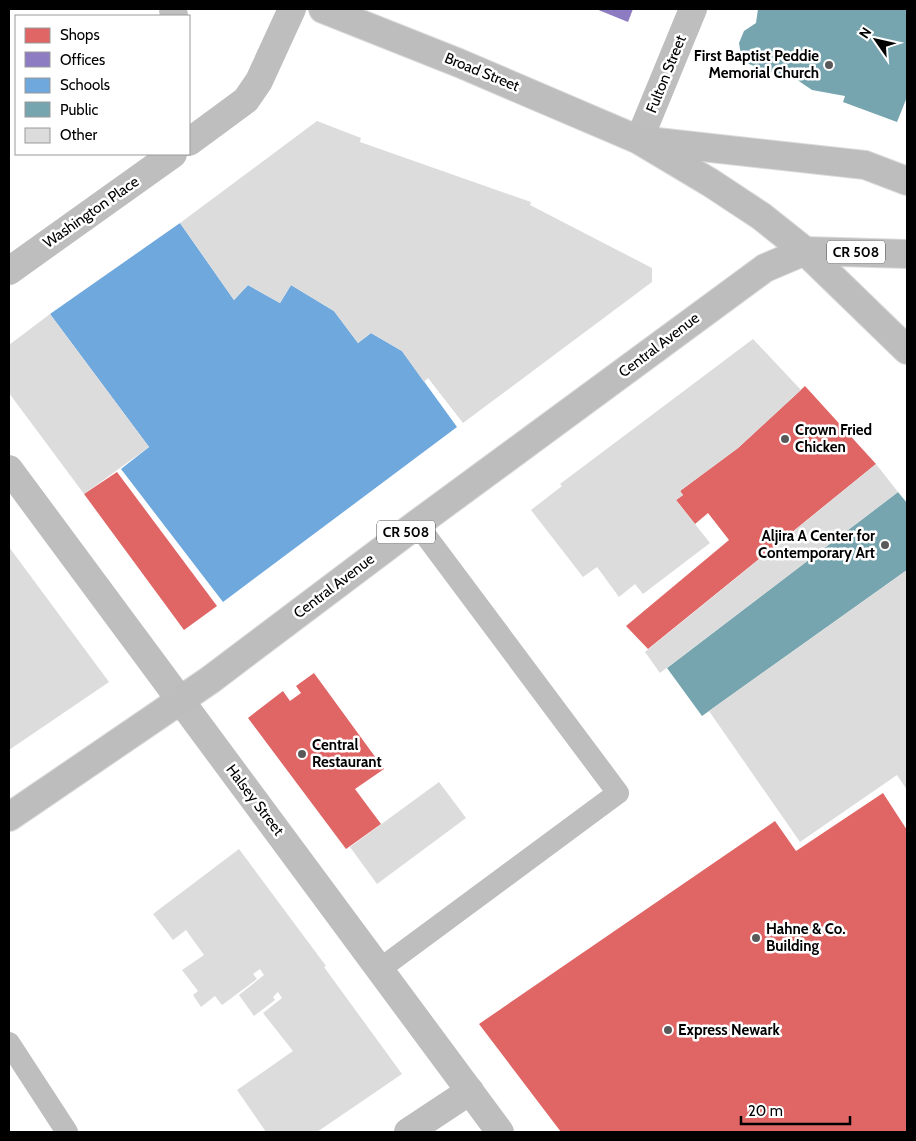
<svg xmlns="http://www.w3.org/2000/svg" width="916" height="1141" font-family="Cabin,sans-serif">
  <style>
    .shops { fill: #e06666 }
    .offices { fill: #8e7cc3 }
    .schools { fill: #6fa8dc }
    .public { fill: #76a5af }
    .building { fill: #dcdcdc }
    .lines { fill: none; stroke-linecap: round; stroke-linejoin: round }
    .primary-casing { stroke: #dbdbdb; stroke-width: 30 }
    .lane { stroke: #bebebe; stroke-width: 22 }
    .street { stroke: #bebebe; stroke-width: 28 }
    .primary { stroke: #bdbdbd; stroke-width: 28 }
    .poi-dot { fill: #595959; stroke: #fff; stroke-width: 2 }
    .labels { text-anchor: middle; dominant-baseline: central; stroke-width: 5; stroke-linejoin: round; paint-order: stroke }
    .shield { fill: #fff; stroke: #4c4c4c; stroke-width: 1 }
    .shield-label { font-size: 14px; font-weight: bold; fill: #000 }
    .poi-label { font-size: 15px; font-weight: bold; fill: #000; stroke: #fff; text-anchor: start }
    .street-label { font-size: 15px; fill: #000; stroke: #fff }
  </style>
  <rect width="100%" height="100%" fill="#fff"/>
  <g class="shops">
    <polygon points="805,386 876,464 648,649 626,626 729,540 708,513 695,524 676,500 683,495 680,491 738,448"/>
    <polygon points="117,472 217,606 184,630 84,494"/>
    <polygon points="314,673 384,769 355,789 381,824 346,849 248,718 283,691 290,701 301,693 296,686"/>
    <polygon points="883,793 907,830 907,1132 561,1132 479,1024 775,821 796,851"/>
  </g>
  <polygon class="offices" points="596,9 633,9 628,22"/>
  <polygon class="schools" points="180,223 234,300 248,285 280,303 291,285 334,311 358,343 371,333 402,351 457,427 223,602 121,469 149,447 50,314"/>
  <g class="public">
    <polygon points="758,9 907,9 907,97 897,122 843,102 845,96 812,90 790,75 788,79 749,64 741,55 739,43 744,31 756,23"/>
    <polygon points="898,492 907,503 907,570 702,716 667,668"/>
  </g>
  <g class="building">
    <polygon points="317,121 361,138 360,142 531,202 530,205 652,268 652,282 463,423 428,378 424,382 402,351 371,333 358,343 334,311 291,285 280,303 248,285 234,300 180,223"/>
    <polygon points="50,314 149,447 84,494 9,393 9,345"/>
    <polygon points="753,339 801,390 738,448 680,491 683,495 676,500 710,543 643,594 635,584 619,597 597,567 583,577 531,510 562,486 560,484"/>
    <polygon points="876,464 898,492 660,673 645,652"/>
    <polygon points="9,547 109,682 9,750"/>
    <polygon points="907,570 907,790 897,775 800,842 709,711"/>
    <polygon points="439,782 466,818 377,884 350,847"/>
    <polygon points="239,849 326,966 324,967 402,1074 317,1132 266,1132 237,1090 293,1051 263,1013 282,998 278,992 273,997 275,1000 254,1016 239,995 264,975 260,969 253,974 257,979 222,1005 215,996 201,1007 193,995 198,991 182,970 204,955 186,930 173,940 153,914"/>
  </g>
  <g class="lines">
    <defs>
      <g id="primary">
        <polyline points="323,9 459,63 639,140 711,183 761,216 805,251 907,350"/>
        <polyline points="648,141 865,165 907,181"/>
        <polyline points="9,817 210,680 417,524 765,268 805,251 907,254"/>
      </g>
    </defs>
    <use href="#primary" class="primary-casing"/>
    <g class="lane">
      <polyline points="380,969 618,793 417,524"/>
      <polyline points="9,1043 67,1132"/>
    </g>
    <g class="street">
      <polyline points="173,9 174,16"/>
      <polyline points="639,140 693,9"/>
      <polyline points="189,142 246,100 259,81 292,9"/>
      <polyline points="9,271 173,154"/>
      <polyline points="9,469 500,1132"/>
      <polyline points="408,1132 470,1091"/>
    </g>
    <use href="#primary" class="primary"/>
  </g>
  <g class="poi-dot">
    <circle cx="829" cy="65" r="5"/>
    <circle cx="785" cy="439" r="5"/>
    <circle cx="885" cy="545" r="5"/>
    <circle cx="302" cy="754" r="5"/>
    <circle cx="756" cy="938" r="5"/>
    <circle cx="668" cy="1030" r="5"/>
  </g>
  <g class="labels">
    <g class="shield">
      <rect x="827" y="240.5" width="58" height="23" rx="4"/>
      <rect x="377" y="520.5" width="58" height="23" rx="4"/>
    </g>
    <g class="shield-label">
      <text x="856" y="252">CR 508</text>
      <text x="406" y="532">CR 508</text>
    </g>
    <g class="poi-label">
      <text x="819" y="56" text-anchor="end">First Baptist Peddie<tspan x="819" dy="17">Memorial Church</tspan></text>
      <text x="795" y="430">Crown Fried<tspan x="795" dy="17">Chicken</tspan></text>
      <text x="875" y="536" text-anchor="end">Aljira A Center for<tspan x="875" dy="17">Contemporary Art</tspan></text>
      <text x="312" y="745">Central<tspan x="312" dy="17">Restaurant</tspan></text>
      <text x="766" y="929">Hahne &amp; Co.<tspan x="766" dy="17">Building</tspan></text>
      <text x="678" y="1030">Express Newark</text>
    </g>
    <g class="street-label">
      <text transform="translate(482 72) rotate(22)">Broad Street</text>
      <text transform="translate(666 74) rotate(-68)">Fulton Street</text>
      <text transform="translate(91 212) rotate(-35)">Washington Place</text>
      <text transform="translate(659 345) rotate(-37)">Central Avenue</text>
      <text transform="translate(334 586) rotate(-37)">Central Avenue</text>
      <text transform="translate(255 800) rotate(53)">Halsey Street</text>
    </g>
  </g>
  <rect width="916" height="1141" fill="none" stroke="#000000" stroke-width="20"/>
  <rect x="15" y="15" width="175" height="140" fill="#ffffff" stroke="#999999"/>
  <rect x="25" y="28" width="25" height="15" fill="#e06666" stroke="#999999"/>
  <text x="60" y="40" font-size="15" fill="#000000">Shops</text>
  <rect x="25" y="52" width="25" height="15" fill="#8e7cc3" stroke="#999999"/>
  <text x="60" y="65" font-size="15" fill="#000000">Offices</text>
  <rect x="25" y="78" width="25" height="15" fill="#6fa8dc" stroke="#999999"/>
  <text x="60" y="90" font-size="15" fill="#000000">Schools</text>
  <rect x="25" y="102" width="25" height="15" fill="#76a5af" stroke="#999999"/>
  <text x="60" y="115" font-size="15" fill="#000000">Public</text>
  <rect x="25" y="128" width="25" height="15" fill="#dcdcdc" stroke="#999999"/>
  <text x="60" y="140" font-size="15" fill="#000000">Other</text>
  <g transform="translate(876 40) rotate(304)" stroke="#ffffff" stroke-width="4" paint-order="stroke">
  <path d="M0-4L9 19L0 12L-9 19Z" fill="#000000"/>
  <text y="-8" font-size="14" font-weight="bold" text-anchor="middle" fill="#000000">N</text>
  </g>
  <path d="M741 1116v8h109v-8" fill="none" stroke="#000000" stroke-width="2.5"/>
  <text x="748" y="1116" font-size="15" fill="#000000" stroke="#ffffff" stroke-width="4" paint-order="stroke">20 m</text>
</svg>
